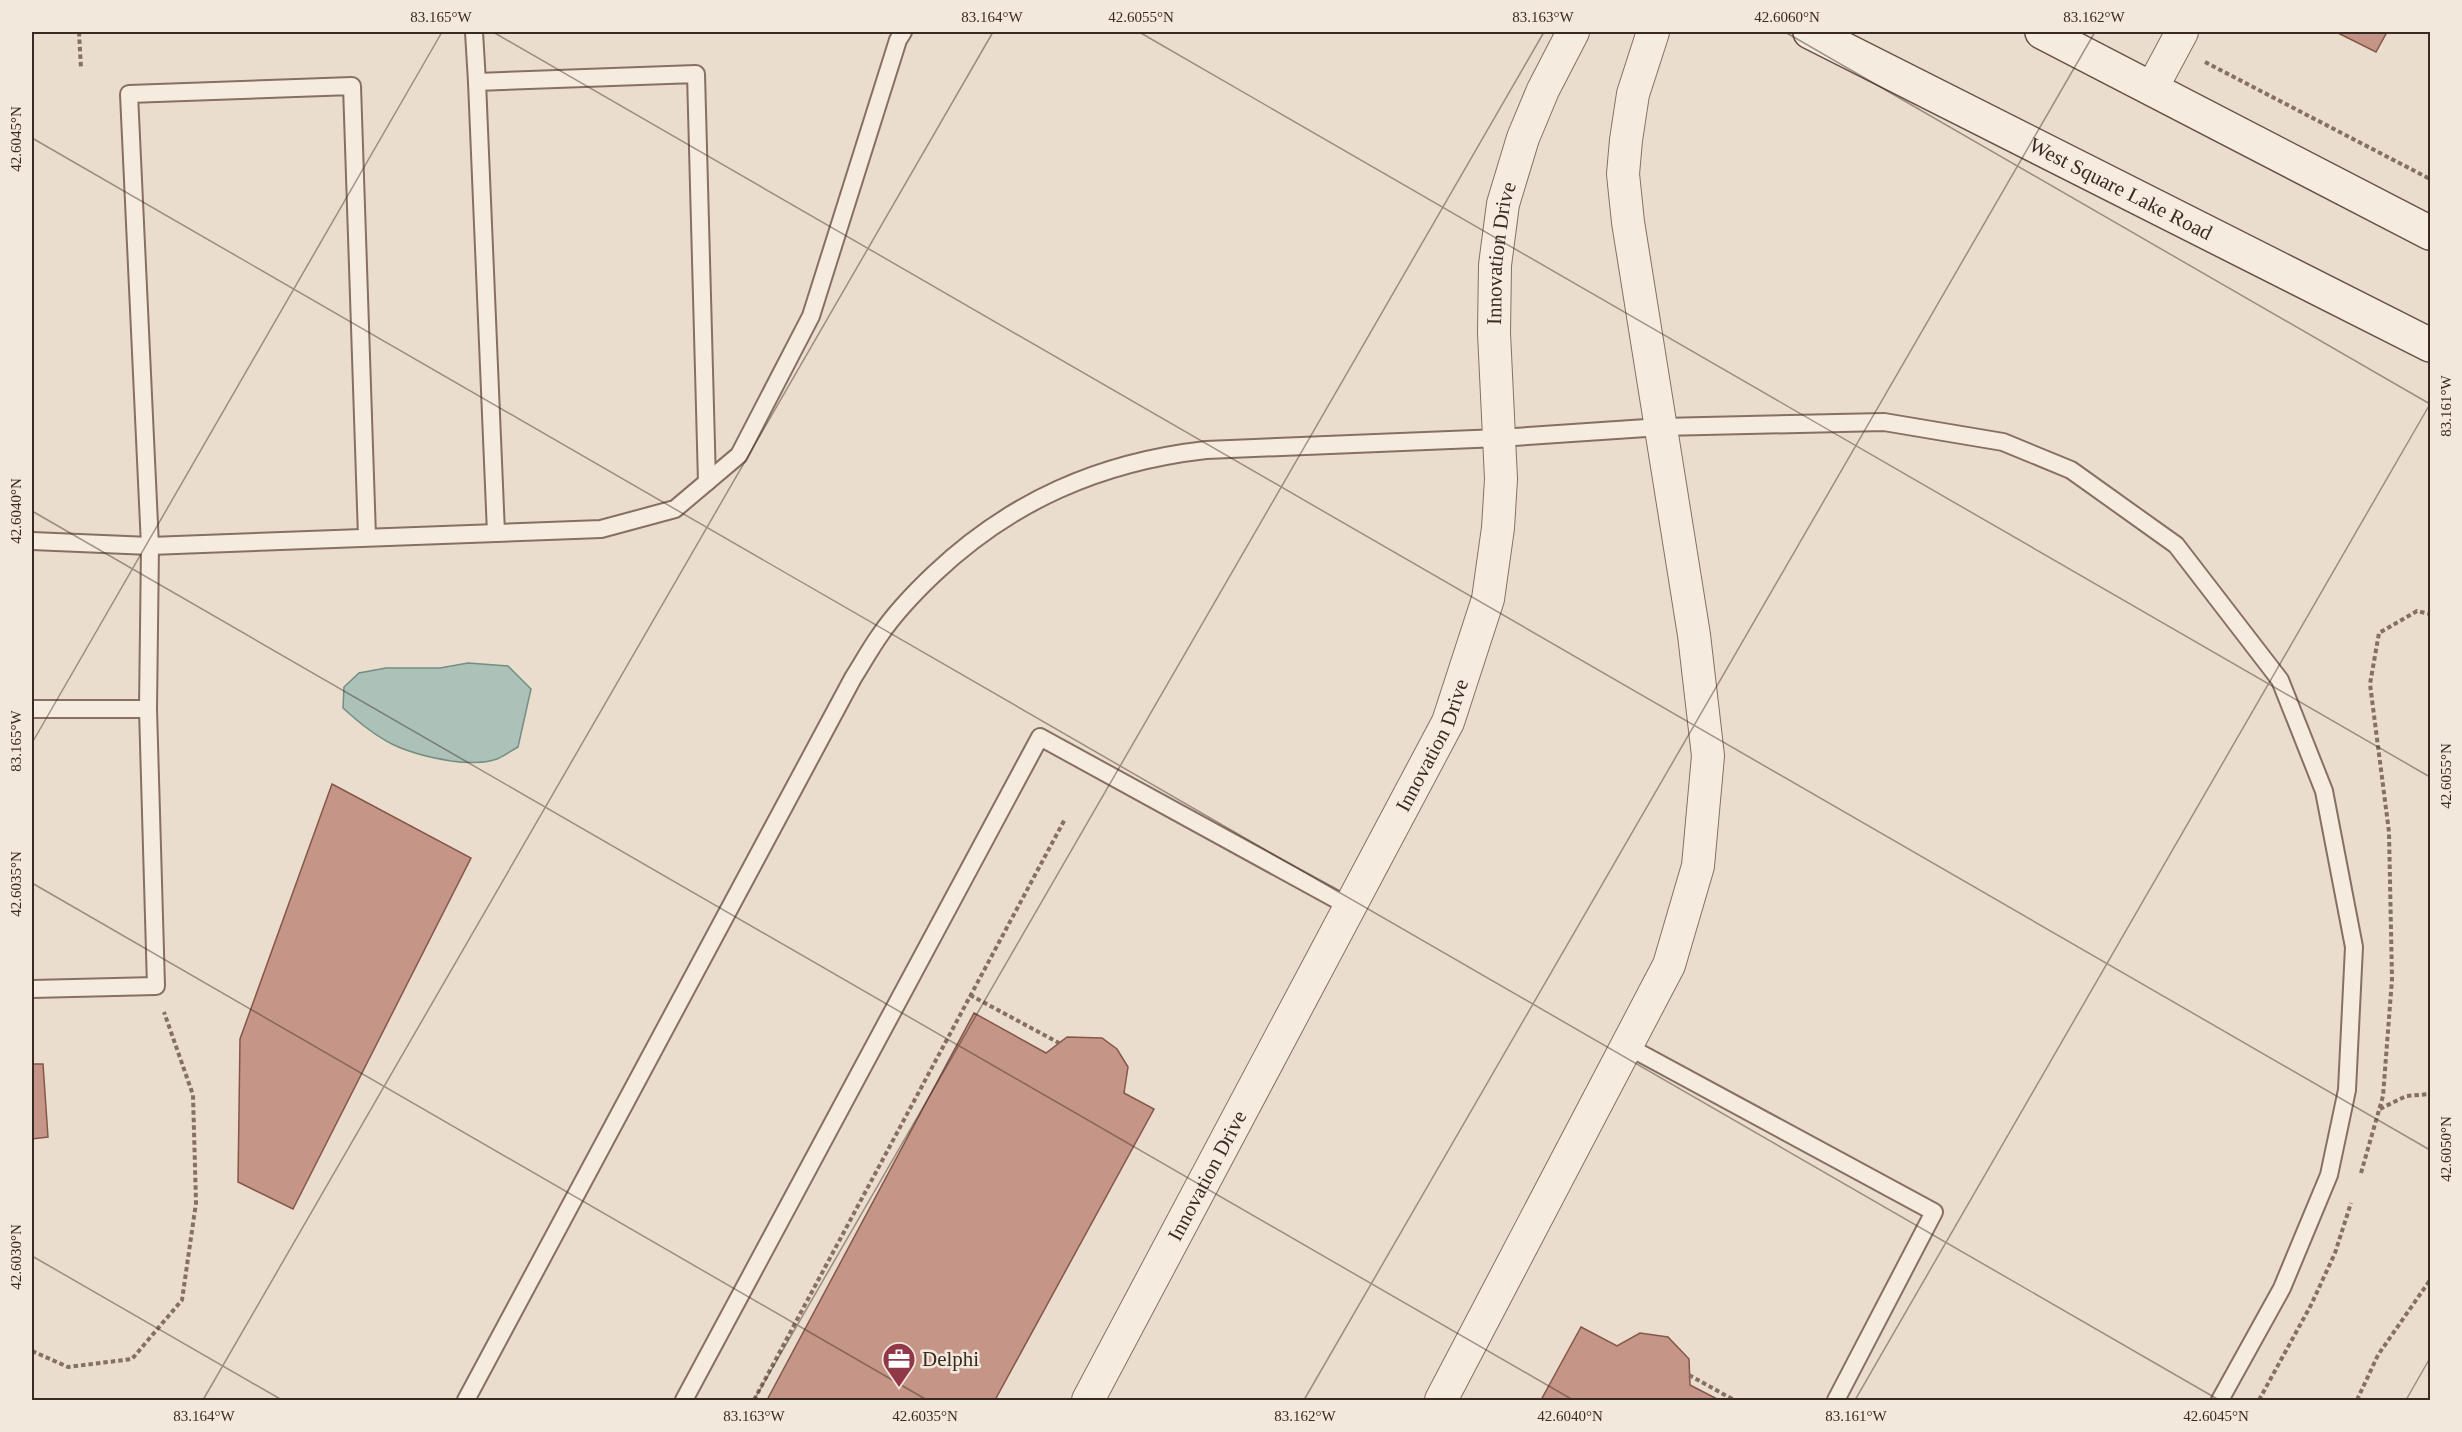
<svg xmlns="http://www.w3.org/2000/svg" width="2462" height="1432" font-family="'Times New Roman',serif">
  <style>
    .water { fill: #acc1b7; stroke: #738e83; stroke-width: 1.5 }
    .building { fill: #c59687; stroke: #84574a; stroke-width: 1.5 }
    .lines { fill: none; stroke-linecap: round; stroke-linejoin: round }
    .service-casing { stroke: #876f62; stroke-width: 20 }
    .minor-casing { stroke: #876f62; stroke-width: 34 }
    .secondary-casing { stroke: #695045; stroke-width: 36 }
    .path { stroke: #876f62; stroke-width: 4; stroke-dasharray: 4.5 3; stroke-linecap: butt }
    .service { stroke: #f6ebdf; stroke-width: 16 }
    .minor { stroke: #f6ebdf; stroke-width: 32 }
    .secondary { stroke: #f6ebdf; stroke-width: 33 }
    .ticks { fill: none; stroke: #392a23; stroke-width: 1.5; stroke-opacity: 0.45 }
    .labels { text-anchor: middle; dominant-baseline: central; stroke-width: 5; stroke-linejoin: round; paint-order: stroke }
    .street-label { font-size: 21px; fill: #392a23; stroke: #f3e8dc }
    .poi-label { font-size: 21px; fill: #392a23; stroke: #f3e8dc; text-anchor: start }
    .neatline { fill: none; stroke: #392a23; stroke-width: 2 }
    .ticks-label { font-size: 15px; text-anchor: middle; fill: #392a23 }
  </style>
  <rect width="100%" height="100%" fill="#ebddcd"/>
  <path class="water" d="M 468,663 L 508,666 L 531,689 L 518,747 C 511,751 504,756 497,759 C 483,764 466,763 451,761 C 402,753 380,742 343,708 L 344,687 L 359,673 L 386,668 L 440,668 Z"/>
  <g class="building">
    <polygon points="2336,32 2387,32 2376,52"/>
    <polygon points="332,784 471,858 293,1209 238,1182 240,1039"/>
    <polygon points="974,1013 1046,1053 1067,1037 1102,1038 1117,1049 1128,1067 1124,1093 1154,1109 995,1400 767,1400"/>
    <polygon points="32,1064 43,1064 48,1137 32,1139"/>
    <polygon points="1581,1327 1617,1346 1640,1333 1668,1337 1689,1359 1690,1385 1719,1400 1541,1400"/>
  </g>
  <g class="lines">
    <defs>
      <g id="service">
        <polyline points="474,32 477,82"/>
        <polyline points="496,533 477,82 696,74 707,482"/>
        <polyline points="32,541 150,546 601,529 675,509 739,455 811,316 898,40 903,32"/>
        <polyline points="32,709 148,709"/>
        <polyline points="32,989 156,986 148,709 150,546 129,94 352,86 367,537"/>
        <polyline points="1627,1046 1934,1212 1836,1400"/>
        <path d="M 466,1400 L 853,678 C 862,664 870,649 880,635 C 895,613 914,593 934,574 C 1011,501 1100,462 1206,450 L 1499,438 L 1661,427 L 1884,422 L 2003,442 L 2071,470 L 2176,545 L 2280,680 L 2324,791 L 2354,947 L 2347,1090 L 2329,1175 L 2282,1288 L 2220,1400"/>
        <polyline points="684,1400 1040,737 1350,907"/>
      </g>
      <g id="minor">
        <polyline points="2152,88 2182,32"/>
        <path id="s1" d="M 1088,1400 L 1448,722 L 1488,599 L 1498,528 L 1501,479 L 1494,333 L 1495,265 L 1503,204 L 1523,138 L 1543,90 L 1573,32"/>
        <polyline points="1441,1400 1669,965 1698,866 1708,756 1694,635 1628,222 1623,174 1626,140 1633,94 1653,32"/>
      </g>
      <g id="secondary">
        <path id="s2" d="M 1810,32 L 2430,345"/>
        <polyline points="2042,32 2430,233"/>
      </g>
    </defs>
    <use href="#service" class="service-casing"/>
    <use href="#minor" class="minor-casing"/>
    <use href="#secondary" class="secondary-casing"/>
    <g class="path">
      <polyline points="79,32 81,68"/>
      <polyline points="2205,62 2430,179"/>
      <polyline points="970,995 1059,1043"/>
      <polyline points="2380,1109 2406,1096 2430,1094"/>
      <polyline points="2361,1173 2383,1096 2392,979 2389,832 2370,684 2379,633 2417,611 2430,614"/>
      <polyline points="32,1351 68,1367 132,1359 182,1300 196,1203 193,1095 164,1012"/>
      <polyline points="1689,1375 1734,1400"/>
      <polyline points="754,1400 1065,819"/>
      <polyline points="2259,1400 2311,1305 2335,1253 2351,1203"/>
      <polyline points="2357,1400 2378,1355 2430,1280"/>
    </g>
    <use href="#service" class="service"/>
    <use href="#minor" class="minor"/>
    <use href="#secondary" class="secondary"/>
  </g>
  <path class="ticks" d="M 493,32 L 2430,1150M 1139,32 L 2430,777M 1785,32 L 2430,404M 32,138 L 2219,1400M 32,511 L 1573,1400M 32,743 L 442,32M 32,883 L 927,1400M 32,1256 L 282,1400M 203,1400 L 993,32M 754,1400 L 1544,32M 1304,1400 L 2095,32M 1855,1400 L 2430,404M 2406,1400 L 2430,1358"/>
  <defs>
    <symbol id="office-pin" viewBox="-11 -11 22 30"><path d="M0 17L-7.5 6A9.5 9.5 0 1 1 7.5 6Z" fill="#903848" stroke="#f3e8dc"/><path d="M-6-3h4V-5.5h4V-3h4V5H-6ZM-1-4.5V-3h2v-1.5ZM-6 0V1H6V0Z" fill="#fff"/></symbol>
  </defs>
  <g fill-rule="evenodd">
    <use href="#office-pin" x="880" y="1340" width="38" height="52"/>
  </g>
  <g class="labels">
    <g class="street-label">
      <text stroke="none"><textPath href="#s2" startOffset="348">West Square Lake Road</textPath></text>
      <text stroke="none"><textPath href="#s1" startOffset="1244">Innovation Drive</textPath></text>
      <text stroke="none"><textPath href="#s1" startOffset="740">Innovation Drive</textPath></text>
      <text stroke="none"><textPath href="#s1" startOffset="254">Innovation Drive</textPath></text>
    </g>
    <g class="poi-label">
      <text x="922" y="1359">Delphi</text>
    </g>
  </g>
  <rect width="2462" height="1432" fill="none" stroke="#f3e8dc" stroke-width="66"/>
  <rect x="33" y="33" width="2396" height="1366" class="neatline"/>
  <g class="ticks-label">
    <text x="441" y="22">83.165°W</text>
    <text x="992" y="22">83.164°W</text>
    <text x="1141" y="22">42.6055°N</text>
    <text x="1543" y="22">83.163°W</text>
    <text x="1787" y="22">42.6060°N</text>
    <text x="2094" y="22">83.162°W</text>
    <text transform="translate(16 139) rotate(-90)" y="5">42.6045°N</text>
    <text transform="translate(2446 406) rotate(-90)" y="5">83.161°W</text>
    <text transform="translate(16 511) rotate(-90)" y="5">42.6040°N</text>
    <text transform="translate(16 741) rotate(-90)" y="5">83.165°W</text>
    <text transform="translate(2446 776) rotate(-90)" y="5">42.6055°N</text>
    <text transform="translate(16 884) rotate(-90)" y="5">42.6035°N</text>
    <text transform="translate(2446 1149) rotate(-90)" y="5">42.6050°N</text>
    <text transform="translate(16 1257) rotate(-90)" y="5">42.6030°N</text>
    <text x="204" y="1421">83.164°W</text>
    <text x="754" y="1421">83.163°W</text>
    <text x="925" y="1421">42.6035°N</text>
    <text x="1305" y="1421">83.162°W</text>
    <text x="1570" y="1421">42.6040°N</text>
    <text x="1856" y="1421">83.161°W</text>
    <text x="2216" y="1421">42.6045°N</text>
  </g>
</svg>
